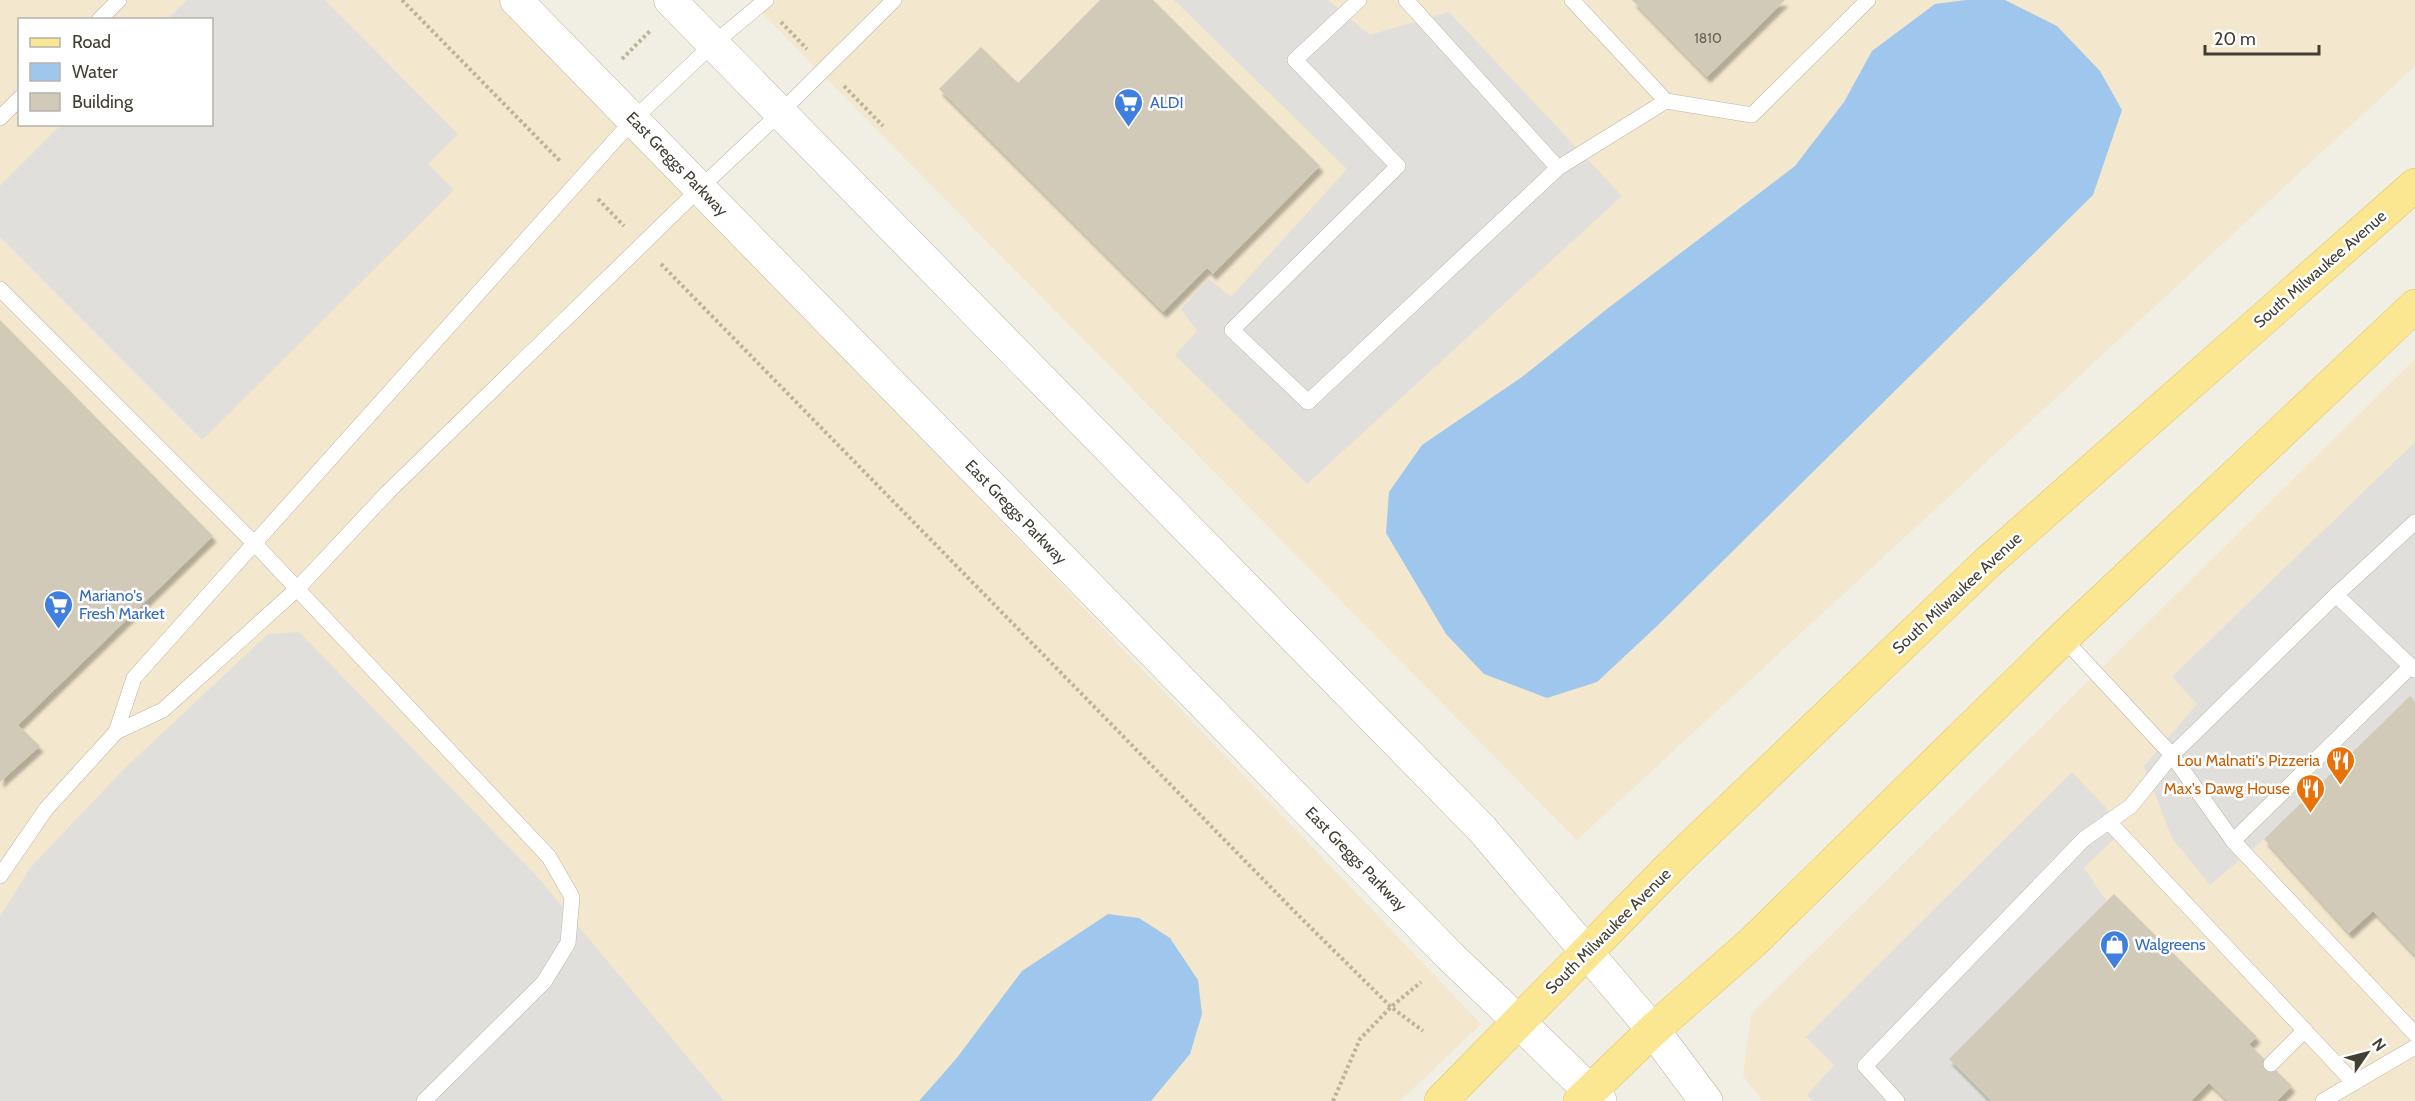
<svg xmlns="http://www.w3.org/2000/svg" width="2415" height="1101" font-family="Cabin,sans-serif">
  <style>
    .commercial { fill: #f3e7cd; fill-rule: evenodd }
    .parking { fill: #e1dfdb }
    .water { fill: #9fc7ed }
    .building { fill: #d2cab8; filter: url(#shadow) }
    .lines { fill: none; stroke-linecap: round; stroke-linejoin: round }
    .service-casing { stroke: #bcb6a6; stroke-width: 16 }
    .minor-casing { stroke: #bcb6a6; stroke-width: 33 }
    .tertiary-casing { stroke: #bcb6a6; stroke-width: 34 }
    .primary-casing { stroke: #e0c562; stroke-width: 34 }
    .path { stroke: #bdb397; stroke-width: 4; stroke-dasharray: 3 3; stroke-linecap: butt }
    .service { stroke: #fff; stroke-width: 15 }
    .minor { stroke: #fff; stroke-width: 32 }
    .tertiary { stroke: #fff; stroke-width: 33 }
    .primary { stroke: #fbe691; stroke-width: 33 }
    .labels { text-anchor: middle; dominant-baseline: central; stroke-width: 5; stroke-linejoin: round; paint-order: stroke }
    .number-label { font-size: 14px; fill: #666154 }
    .shop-label { font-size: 16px; fill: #366cbe; stroke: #fff; text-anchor: start }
    .street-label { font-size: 16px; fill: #423e33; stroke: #fff }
    .food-label { font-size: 16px; fill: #c56008; stroke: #fff; text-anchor: end }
  </style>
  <defs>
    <filter id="shadow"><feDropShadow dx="3.5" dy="6" stdDeviation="1.5" flood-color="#0004"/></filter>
  </defs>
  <rect width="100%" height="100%" fill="#f1eee3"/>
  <g class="commercial">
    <path d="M 0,0 L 503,0 L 1481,1024 L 1400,1101 L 0,1101 ZM 20,20 L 212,20 L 212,124 L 20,124 Z"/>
    <polygon points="749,0 2415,0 2415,66 1577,840"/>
    <polygon points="2415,359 2415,1101 1763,1101 1743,1076 1751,1014"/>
  </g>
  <g class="parking">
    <polygon points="187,0 325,0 458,134 428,164 454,190 202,440 0,237 0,186 61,125 212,124 212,20 167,19"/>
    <polygon points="1174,0 1328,0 1370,35 1449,12 1622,196 1307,484 1175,355 1197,331 1181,309 1209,279 1231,297 1347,169"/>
    <polygon points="2415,442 2415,702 2410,697 2264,839 2210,885 2172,838 2144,766 2197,704 2172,677"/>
    <polygon points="299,632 534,873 724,1101 0,1101 0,917 30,868 123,770 268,634"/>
    <polygon points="2072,772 2125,828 2084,868 2107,902 1991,1101 1813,1101 1807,1095 1834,1065 1806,1037"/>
  </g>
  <g class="water">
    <polygon points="1966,0 2005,0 2057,26 2100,71 2122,110 2093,195 1656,627 1597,682 1547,698 1484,674 1446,634 1386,533 1389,492 1422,445 1522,377 1607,309 1795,166 1844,102 1872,51 1935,4"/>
    <polygon points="1108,914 1139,918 1170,938 1198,980 1202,1014 1190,1054 1151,1101 919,1101 956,1059 1022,971"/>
  </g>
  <g class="building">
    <polygon points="1100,0 1153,0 1320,166 1213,274 1207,268 1163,312 939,89 981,47 1018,83"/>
    <polygon points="1632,0 1785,0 1707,77"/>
    <polygon points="0,320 213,536 18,725 40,746 0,782"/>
    <polygon points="2410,696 2415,702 2415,955 2373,911 2349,933 2264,839"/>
    <polygon points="2114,894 2257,1037 2249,1044 2292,1086 2277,1101 2228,1101 2209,1083 2191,1101 1991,1101 1949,1059"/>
  </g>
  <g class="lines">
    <defs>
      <g id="service">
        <polyline points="766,0 713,44 634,119 134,678 116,732 163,710 297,589 388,492 700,188 781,112 894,0"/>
        <polyline points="1359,0 1295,60 1398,166 1232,330 1308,402 1558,168 1406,0"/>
        <polyline points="1572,0 1666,101"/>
        <polyline points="99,20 119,0"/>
        <polyline points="0,118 20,98"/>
        <polyline points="1558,168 1666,101 1752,115 1868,0"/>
        <polyline points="0,289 254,543 549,857 572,897 568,943 544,982 424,1101"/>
        <polyline points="2336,595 2415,670"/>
        <polyline points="2063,638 2172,755 2233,841 2415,1034"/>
        <polyline points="2109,822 2354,1083"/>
        <polyline points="2233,841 2411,666"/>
        <polyline points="0,876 46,809 116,732"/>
        <polyline points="2271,1064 2305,1030"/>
        <polyline points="1897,1101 1865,1066 2084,839 2131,806 2172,755 2336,595 2415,522"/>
        <polyline points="2323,1101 2415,1047"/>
      </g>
      <g id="minor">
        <polyline points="516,0 1450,956 1518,1021"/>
        <polyline points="670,0 1482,829 1653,1030"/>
      </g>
      <g id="tertiary">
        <polyline points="1518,1021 1600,1101"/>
        <polyline points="1653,1030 1706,1101"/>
      </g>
      <g id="primary">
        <polyline points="1441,1101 1671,866 1988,562 2415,185"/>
        <polyline points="1580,1101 1653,1030 1753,942 2063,638 2415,306"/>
      </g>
    </defs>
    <use href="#service" class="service-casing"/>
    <use href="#minor" class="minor-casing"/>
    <use href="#tertiary" class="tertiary-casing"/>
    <use href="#primary" class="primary-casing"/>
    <g class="path">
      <polyline points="402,0 561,162"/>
      <polyline points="781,22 807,49"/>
      <polyline points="622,59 651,30"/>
      <polyline points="844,86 883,126"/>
      <polyline points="598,199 624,226"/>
      <polyline points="661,264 1298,915 1391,1007 1423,1031"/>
      <polyline points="1333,1101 1360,1039 1391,1007 1421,982"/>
    </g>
    <use href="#service" class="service"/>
    <use href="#minor" class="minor"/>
    <use href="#tertiary" class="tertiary"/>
    <use href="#primary" class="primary"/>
  </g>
  <defs>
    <symbol id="supermarket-pin" viewBox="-11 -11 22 30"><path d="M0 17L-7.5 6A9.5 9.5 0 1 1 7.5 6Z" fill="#3f7fe0" stroke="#fff"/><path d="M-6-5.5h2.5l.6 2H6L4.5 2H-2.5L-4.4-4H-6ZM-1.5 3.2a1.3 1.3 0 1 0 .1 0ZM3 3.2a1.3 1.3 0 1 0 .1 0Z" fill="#fff"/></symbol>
    <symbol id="restaurant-pin" viewBox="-11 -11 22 30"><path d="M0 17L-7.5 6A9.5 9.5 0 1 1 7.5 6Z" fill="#e8710a" stroke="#fff"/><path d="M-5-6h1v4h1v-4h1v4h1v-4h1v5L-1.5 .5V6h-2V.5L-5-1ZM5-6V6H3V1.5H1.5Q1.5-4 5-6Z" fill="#fff"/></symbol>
    <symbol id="shop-pin" viewBox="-11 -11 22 30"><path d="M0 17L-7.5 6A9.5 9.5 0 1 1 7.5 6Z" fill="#3f7fe0" stroke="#fff"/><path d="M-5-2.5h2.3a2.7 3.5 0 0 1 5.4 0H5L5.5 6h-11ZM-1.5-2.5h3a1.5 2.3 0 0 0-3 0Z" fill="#fff"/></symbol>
  </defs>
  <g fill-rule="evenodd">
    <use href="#supermarket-pin" x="1112" y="86" width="33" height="45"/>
    <use href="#supermarket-pin" x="42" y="588" width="33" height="45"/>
    <use href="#restaurant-pin" x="2324" y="744" width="33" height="45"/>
    <use href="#restaurant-pin" x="2294" y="772" width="33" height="45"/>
    <use href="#shop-pin" x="2098" y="928" width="33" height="45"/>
  </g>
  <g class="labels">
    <g class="number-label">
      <text x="1708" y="38">1810</text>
    </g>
    <g class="shop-label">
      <text x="1150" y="102">ALDI</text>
      <text x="79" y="595">Mariano's<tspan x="79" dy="18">Fresh Market</tspan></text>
      <text x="2135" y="944">Walgreens</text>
    </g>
    <g class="street-label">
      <text transform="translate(677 164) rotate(46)">East Greggs Parkway</text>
      <text transform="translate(2320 269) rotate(-41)">South Milwaukee Avenue</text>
      <text transform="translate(1016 512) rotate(46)">East Greggs Parkway</text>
      <text transform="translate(1957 593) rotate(-43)">South Milwaukee Avenue</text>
      <text transform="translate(1356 859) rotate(46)">East Greggs Parkway</text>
      <text transform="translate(1608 931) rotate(-45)">South Milwaukee Avenue</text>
    </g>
    <g class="food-label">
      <text x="2320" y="760">Lou Malnati's Pizzeria</text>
      <text x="2290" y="788">Max's Dawg House</text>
    </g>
  </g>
  <rect x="18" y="18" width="195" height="108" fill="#ffffff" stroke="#b3b2ad" stroke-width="1.5"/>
  <rect x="30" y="38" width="30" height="9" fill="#fbe691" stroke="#b3b2ad" stroke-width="1.5"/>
  <text x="72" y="48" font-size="18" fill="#423e33">Road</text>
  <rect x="30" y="63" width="30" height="18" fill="#9fc7ed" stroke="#b3b2ad" stroke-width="1.5"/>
  <text x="72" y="78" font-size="18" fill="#423e33">Water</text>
  <rect x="30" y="93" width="30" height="18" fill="#d2cab8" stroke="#b3b2ad" stroke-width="1.5"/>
  <text x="72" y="108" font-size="18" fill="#423e33">Building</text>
  <g transform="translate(2367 1053) rotate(55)" stroke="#ffffff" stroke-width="4.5" paint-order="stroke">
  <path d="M0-4.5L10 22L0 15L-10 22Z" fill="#423e33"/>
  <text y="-9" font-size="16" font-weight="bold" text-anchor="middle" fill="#423e33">N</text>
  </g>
  <path d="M2205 45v9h114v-9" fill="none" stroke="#423e33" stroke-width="3"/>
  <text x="2214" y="45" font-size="18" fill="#423e33" stroke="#ffffff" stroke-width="4.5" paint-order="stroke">20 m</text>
</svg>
